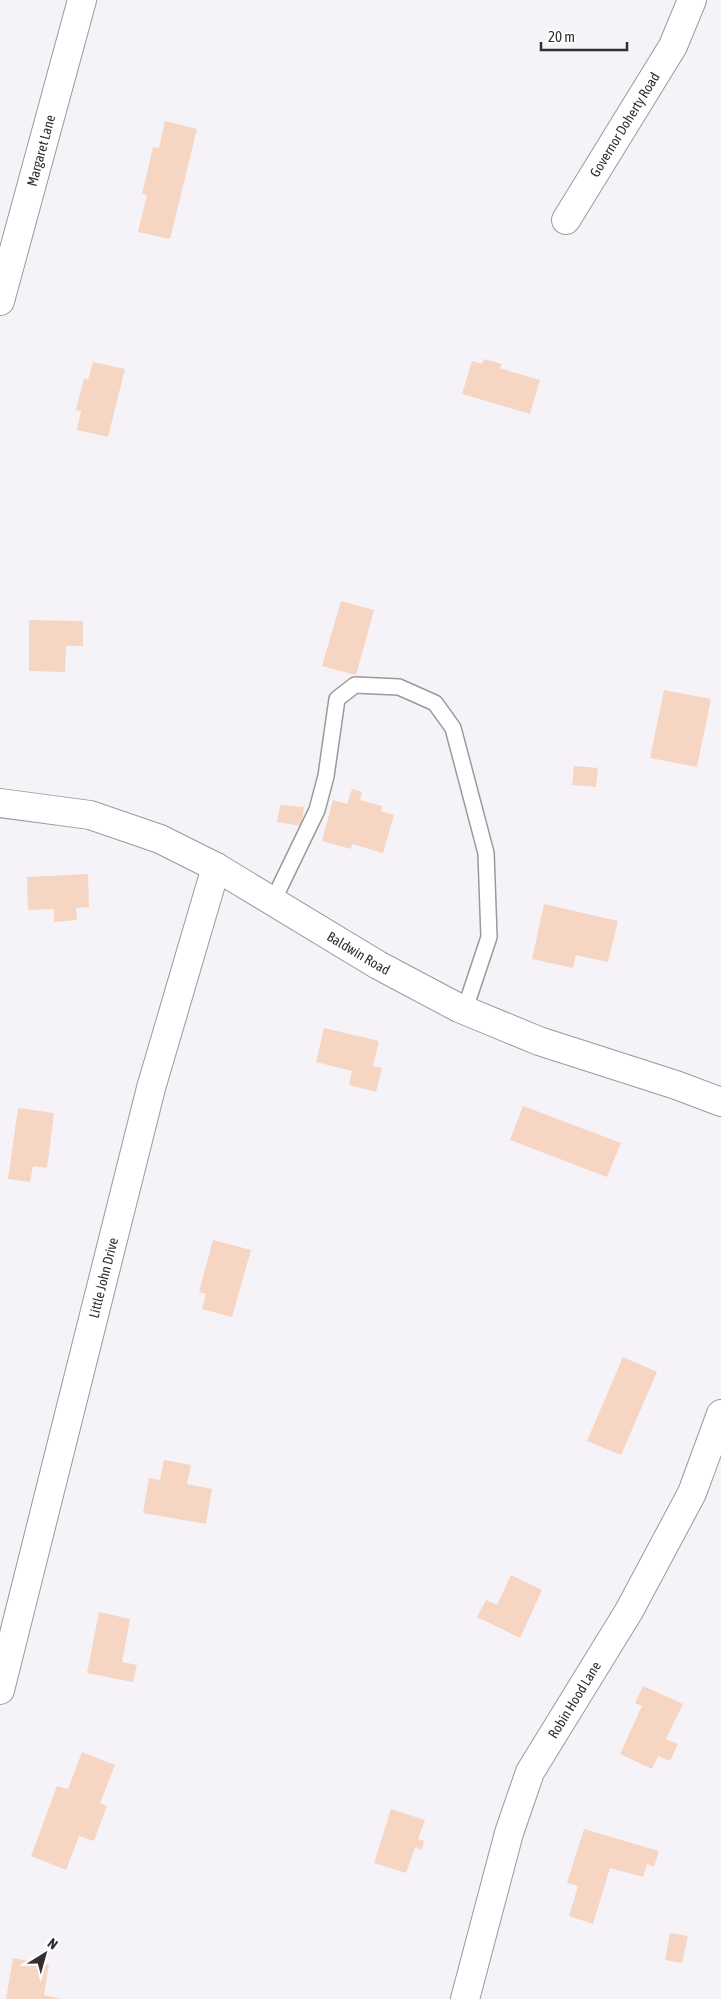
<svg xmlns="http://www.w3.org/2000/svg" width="721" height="1999" font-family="'Asap Condensed',sans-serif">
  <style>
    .building { fill: #f6d6c3 }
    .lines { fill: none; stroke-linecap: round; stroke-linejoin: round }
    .lane-casing { stroke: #9a999d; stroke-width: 18 }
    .street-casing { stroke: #9a999d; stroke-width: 30 }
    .secondary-casing { stroke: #9a999d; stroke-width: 30 }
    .lane { stroke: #fff; stroke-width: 15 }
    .street { stroke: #fff; stroke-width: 28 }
    .secondary { stroke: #fff; stroke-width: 28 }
    .labels { text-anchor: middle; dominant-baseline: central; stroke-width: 4; stroke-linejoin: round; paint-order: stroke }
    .street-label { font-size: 14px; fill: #302f31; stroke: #fff }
  </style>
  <rect width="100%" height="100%" fill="#f5f3f8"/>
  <g class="building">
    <polygon points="165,121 197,129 170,239 138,232 147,195 142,194 153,147 159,148"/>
    <polygon points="484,359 502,364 500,368 540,380 530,414 462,394 472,361 482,364"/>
    <polygon points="93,362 125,369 108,437 77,430 81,411 76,410 84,378 88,380"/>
    <polygon points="341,601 374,610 356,675 322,666"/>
    <polygon points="29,620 83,621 83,646 66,646 65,672 29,671"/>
    <polygon points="664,690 711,699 697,767 650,758"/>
    <polygon points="574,766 598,768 596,787 572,785"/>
    <polygon points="352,789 362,792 360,800 382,806 381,811 394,815 383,853 352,844 351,849 322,841 333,800 347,804"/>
    <polygon points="280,805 304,807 302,826 277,822"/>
    <polygon points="88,874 89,907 76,908 77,920 54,922 54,909 28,910 27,877"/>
    <polygon points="544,904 618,921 608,962 576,955 573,968 532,959"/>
    <polygon points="324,1028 379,1041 373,1066 382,1068 376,1092 349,1085 352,1071 316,1062"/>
    <polygon points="523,1106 621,1143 607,1177 510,1140"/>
    <polygon points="18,1108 54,1113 47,1168 33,1166 30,1182 8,1179"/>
    <polygon points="213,1240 251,1250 232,1317 202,1309 206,1294 199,1292"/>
    <polygon points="623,1357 657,1372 621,1455 587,1441"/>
    <polygon points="164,1460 191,1465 187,1484 212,1489 206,1524 143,1513 149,1478 160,1480"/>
    <polygon points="511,1575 542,1590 520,1638 477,1617 486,1600 497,1605"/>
    <polygon points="99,1612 130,1619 122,1662 137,1665 133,1682 87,1673"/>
    <polygon points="643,1686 683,1704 666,1739 678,1744 670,1761 658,1756 652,1769 620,1754 642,1706 635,1703"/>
    <polygon points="82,1752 115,1765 100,1803 107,1806 94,1841 79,1836 66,1870 31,1856 57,1786 68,1789"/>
    <polygon points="391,1809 425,1820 418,1839 424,1841 422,1850 415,1847 406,1873 374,1863"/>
    <polygon points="584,1829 659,1851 654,1867 647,1864 643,1877 610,1868 593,1924 569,1916 578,1886 567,1883"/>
    <polygon points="670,1933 688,1936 682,1963 665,1960"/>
    <polygon points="13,1958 49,1965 44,1995 62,1999 6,1999"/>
  </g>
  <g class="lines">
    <defs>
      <polyline id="lane" points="273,901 317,810 326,776 337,699 355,685 399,687 435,703 453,728 486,853 489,937 465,1009"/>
      <g id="street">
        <path id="s1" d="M 566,220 L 673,46 L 692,0"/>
        <path id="s2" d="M 0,301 L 82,0"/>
        <path id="s3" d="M 0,1690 L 151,1088 L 216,867"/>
        <path id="s4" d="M 465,1999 L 509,1833 L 530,1772 L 629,1611 L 692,1493 L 721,1414"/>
      </g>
      <g id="secondary">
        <path id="s5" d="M 0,803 L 90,815 L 160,839 L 216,867 L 378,965 L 459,1008 L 539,1041 L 676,1085 L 721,1102"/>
      </g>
    </defs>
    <use href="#lane" class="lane-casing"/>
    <use href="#street" class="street-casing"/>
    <use href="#secondary" class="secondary-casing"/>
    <use href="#lane" class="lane"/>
    <use href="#street" class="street"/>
    <use href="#secondary" class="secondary"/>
  </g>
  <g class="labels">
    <g class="street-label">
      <text stroke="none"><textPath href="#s1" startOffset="112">Governor Doherty Road</textPath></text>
      <text stroke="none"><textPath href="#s2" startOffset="156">Margaret Lane</textPath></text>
      <text stroke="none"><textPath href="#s5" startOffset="394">Baldwin Road</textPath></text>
      <text stroke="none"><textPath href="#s3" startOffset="425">Little John Drive</textPath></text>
      <text stroke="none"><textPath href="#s4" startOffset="321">Robin Hood Lane</textPath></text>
    </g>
  </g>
  <g transform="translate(45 1954) rotate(37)" stroke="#ffffff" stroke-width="4" paint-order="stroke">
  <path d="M0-4L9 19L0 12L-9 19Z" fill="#302f31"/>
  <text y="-8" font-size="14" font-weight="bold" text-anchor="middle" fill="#302f31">N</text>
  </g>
  <path d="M541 42v8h86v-8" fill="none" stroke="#302f31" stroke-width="2.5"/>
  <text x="548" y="42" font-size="15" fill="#302f31" stroke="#ffffff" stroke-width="4" paint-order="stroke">20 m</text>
</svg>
